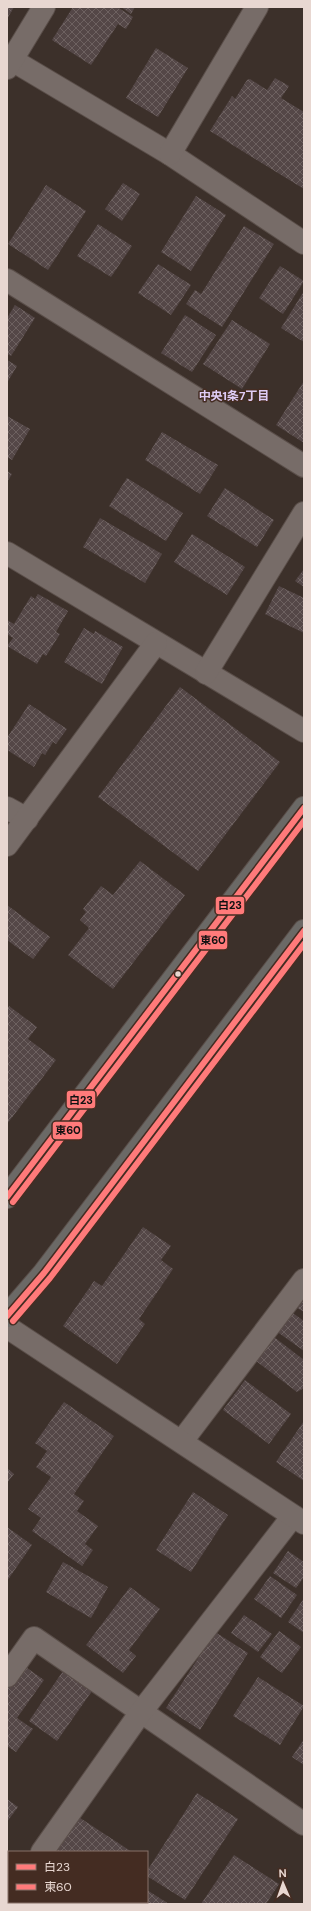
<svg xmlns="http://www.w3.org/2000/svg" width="311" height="1911" font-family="'DM Sans','Noto Sans JP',sans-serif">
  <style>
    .building { fill: url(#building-cross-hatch) }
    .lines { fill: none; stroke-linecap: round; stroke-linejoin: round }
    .minor-casing { stroke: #5a4e49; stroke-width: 24 }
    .tertiary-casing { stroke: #5a4e49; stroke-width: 24 }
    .primary-casing { stroke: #5a4e49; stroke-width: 24 }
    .minor { stroke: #776c68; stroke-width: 22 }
    .tertiary { stroke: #776c68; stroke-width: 22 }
    .primary { stroke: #6b6966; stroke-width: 22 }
    .bus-1-casing { stroke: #442c22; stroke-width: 9 }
    .bus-2-casing { stroke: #442c22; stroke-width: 9 }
    .bus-1 { stroke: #ff7a7a; stroke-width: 6 }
    .bus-2 { stroke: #ff7a7a; stroke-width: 6 }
    .bus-dot { fill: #e8d7d1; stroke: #442c22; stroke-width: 1.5 }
    .labels { text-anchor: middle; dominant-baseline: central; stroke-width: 3; stroke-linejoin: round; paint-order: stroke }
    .neighbourhood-label { font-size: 12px; font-weight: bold; fill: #dfccf5; stroke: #442c22 }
    .line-badge { stroke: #442c22; stroke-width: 1.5 }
    .pale-badge-label { font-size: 11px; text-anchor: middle; font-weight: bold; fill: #111 }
  </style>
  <defs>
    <pattern id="building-cross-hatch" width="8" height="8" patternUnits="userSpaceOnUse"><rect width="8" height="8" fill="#544747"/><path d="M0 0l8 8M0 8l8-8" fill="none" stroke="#6d6160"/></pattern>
  </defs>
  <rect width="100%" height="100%" fill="#3c302a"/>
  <g class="building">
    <polygon points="7,7 14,7 7,19"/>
    <polygon points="73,7 117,7 133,17 126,29 118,24 91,65 52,40"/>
    <polygon points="121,7 135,7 131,14"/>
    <polygon points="156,48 188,68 158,117 126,98"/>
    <polygon points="275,78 289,86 281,98 304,112 304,189 210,131 232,96 235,99 247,80 250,79 267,90"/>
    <polygon points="123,183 140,194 122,221 105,209"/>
    <polygon points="46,185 86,211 48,270 8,244"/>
    <polygon points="196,196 226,215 191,271 161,252"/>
    <polygon points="98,224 132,246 111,277 77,256"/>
    <polygon points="244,226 274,244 222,327 186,304 195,290 201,294"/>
    <polygon points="158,264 191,285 171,315 138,293"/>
    <polygon points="280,266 304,281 283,314 259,298"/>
    <polygon points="304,291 304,342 281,328"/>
    <polygon points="15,305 35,318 11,356 7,354 7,318"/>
    <polygon points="185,315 216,335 192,372 161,353"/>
    <polygon points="232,320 270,344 242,389 203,364"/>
    <polygon points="7,360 17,366 7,383"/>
    <polygon points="304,381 304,443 276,425"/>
    <polygon points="7,416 30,429 12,460 7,457"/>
    <polygon points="162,432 218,465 200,494 145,460"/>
    <polygon points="7,471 12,474 7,482"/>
    <polygon points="127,478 183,513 166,541 109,506"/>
    <polygon points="225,488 274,520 257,547 207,516"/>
    <polygon points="100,518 162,554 145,583 83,547"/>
    <polygon points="192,534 245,567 227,595 174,562"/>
    <polygon points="304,569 304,587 295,581"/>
    <polygon points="279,586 304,598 304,633 265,614"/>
    <polygon points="38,594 68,611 56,632 60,634 46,656 43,654 37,664 7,646 13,638 7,634 7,620 14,624 31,596 35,599"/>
    <polygon points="84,628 94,634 95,631 123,647 102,684 64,662"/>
    <polygon points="180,687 280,762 198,871 98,797"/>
    <polygon points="29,704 67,729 56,744 53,742 45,755 42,753 34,767 7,750 7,738"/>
    <polygon points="140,861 185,895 113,989 68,955 89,928 80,920 86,912 83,909 101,886 113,895"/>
    <polygon points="7,905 50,937 33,959 7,940"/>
    <polygon points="9,1006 37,1027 28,1039 56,1060 7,1124 7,1010"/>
    <polygon points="143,1227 171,1246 161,1260 173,1269 139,1319 145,1324 117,1364 63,1326 94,1281 102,1286"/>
    <polygon points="304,1298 304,1312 297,1308"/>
    <polygon points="290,1311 304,1321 304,1351 276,1331"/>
    <polygon points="274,1337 304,1360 304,1388 297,1392 256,1361"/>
    <polygon points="245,1380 291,1414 269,1444 223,1410"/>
    <polygon points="64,1402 114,1436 74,1494 84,1501 77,1511 98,1526 85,1544 93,1550 82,1566 32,1531 41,1518 28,1509 51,1477 36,1467 47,1451 35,1443"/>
    <polygon points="304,1421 304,1481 276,1462"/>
    <polygon points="7,1468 14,1474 7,1483"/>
    <polygon points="193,1492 228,1515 191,1572 156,1550"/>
    <polygon points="7,1527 32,1545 7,1581"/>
    <polygon points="288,1551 304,1562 304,1577 296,1588 273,1573"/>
    <polygon points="63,1562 108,1587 91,1618 46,1592"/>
    <polygon points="270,1576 297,1595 281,1618 254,1599"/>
    <polygon points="130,1587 160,1609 129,1650 136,1656 123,1673 86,1645"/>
    <polygon points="304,1598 304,1633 288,1622"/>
    <polygon points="244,1615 272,1634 258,1652 231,1633"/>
    <polygon points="279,1631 301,1647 282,1673 260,1657"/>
    <polygon points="215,1632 248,1653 200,1730 166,1708"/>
    <polygon points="20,1663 44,1680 17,1718 33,1729 16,1752 7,1746 7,1681"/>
    <polygon points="63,1671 92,1691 57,1741 29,1721"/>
    <polygon points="258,1677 304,1706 280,1745 233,1716"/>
    <polygon points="304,1739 304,1765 292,1757"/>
    <polygon points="197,1793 238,1819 185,1900 147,1876 147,1871"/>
    <polygon points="7,1799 18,1807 7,1822"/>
    <polygon points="74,1814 132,1852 49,1852"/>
    <polygon points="234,1855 279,1884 266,1904 201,1904"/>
    <polygon points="147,1890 169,1904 129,1904 130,1902 147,1902"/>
    <polygon points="30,1902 123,1902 122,1904 33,1904"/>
  </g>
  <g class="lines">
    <defs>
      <g id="minor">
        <polyline points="7,57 170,154 304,243"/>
        <polyline points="7,68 44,7"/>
        <polyline points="170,154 257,7"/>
        <polyline points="7,280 304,466"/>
        <polyline points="7,553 304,731"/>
        <polyline points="206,673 304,513"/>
        <polyline points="7,808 27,819"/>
        <polyline points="7,845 156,643"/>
        <polyline points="182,1441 304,1280"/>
        <polyline points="7,1676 34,1638 304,1824"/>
        <polyline points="42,1852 141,1712 293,1516"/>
        <polyline points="7,1901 9,1898"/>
      </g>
      <polyline id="tertiary" points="7,1327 304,1523"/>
      <g id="primary">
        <polyline points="7,1197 304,808"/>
        <polyline points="7,1316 44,1273 304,931"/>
      </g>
    </defs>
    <use href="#minor" class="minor-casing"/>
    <use href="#tertiary" class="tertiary-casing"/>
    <use href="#primary" class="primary-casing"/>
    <use href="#minor" class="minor"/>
    <use href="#tertiary" class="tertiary"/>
    <use href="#primary" class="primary"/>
    <defs>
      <g id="bus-1">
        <polyline points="7,1197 304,808"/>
        <polyline points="7,1316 44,1273 304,931"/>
      </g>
      <g id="bus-2">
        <polyline points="13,1202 304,821"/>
        <polyline points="13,1321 50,1278 304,944"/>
      </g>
    </defs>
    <use href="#bus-1" class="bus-1-casing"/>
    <use href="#bus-2" class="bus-2-casing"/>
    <use href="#bus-1" class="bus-1"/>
    <use href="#bus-2" class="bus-2"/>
  </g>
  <circle class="bus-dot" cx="178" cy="974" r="3.5"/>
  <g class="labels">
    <g class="neighbourhood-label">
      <text x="234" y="396">中央1条7丁目</text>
    </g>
  </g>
  <g class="line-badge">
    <rect x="215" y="896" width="30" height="19" rx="4" fill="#ff7a7a"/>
    <rect x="198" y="930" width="30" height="20" rx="4" fill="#ff7a7a"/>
    <rect x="66" y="1090" width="30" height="19" rx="4" fill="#ff7a7a"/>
    <rect x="52" y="1121" width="31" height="19" rx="4" fill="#ff7a7a"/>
  </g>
  <g class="pale-badge-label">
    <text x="230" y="909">白23</text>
    <text x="213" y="944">東60</text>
    <text x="81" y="1104">白23</text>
    <text x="68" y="1134">東60</text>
  </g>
  <rect width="311" height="1911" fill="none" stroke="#e8d7d1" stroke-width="16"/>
  <rect x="8" y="1851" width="140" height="52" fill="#442c22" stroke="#867068"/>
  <rect x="16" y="1864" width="20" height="6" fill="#ff7a7a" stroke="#867068"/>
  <text x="44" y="1871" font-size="12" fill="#e8d7d1">白23</text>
  <rect x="16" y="1884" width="20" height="6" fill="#ff7a7a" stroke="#867068"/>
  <text x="44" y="1891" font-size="12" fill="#e8d7d1">東60</text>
  <g transform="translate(283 1883) rotate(358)" stroke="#442c22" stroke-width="3" paint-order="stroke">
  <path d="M0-3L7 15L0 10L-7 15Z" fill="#e8d7d1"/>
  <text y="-6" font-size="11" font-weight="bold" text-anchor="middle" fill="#e8d7d1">N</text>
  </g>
</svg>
